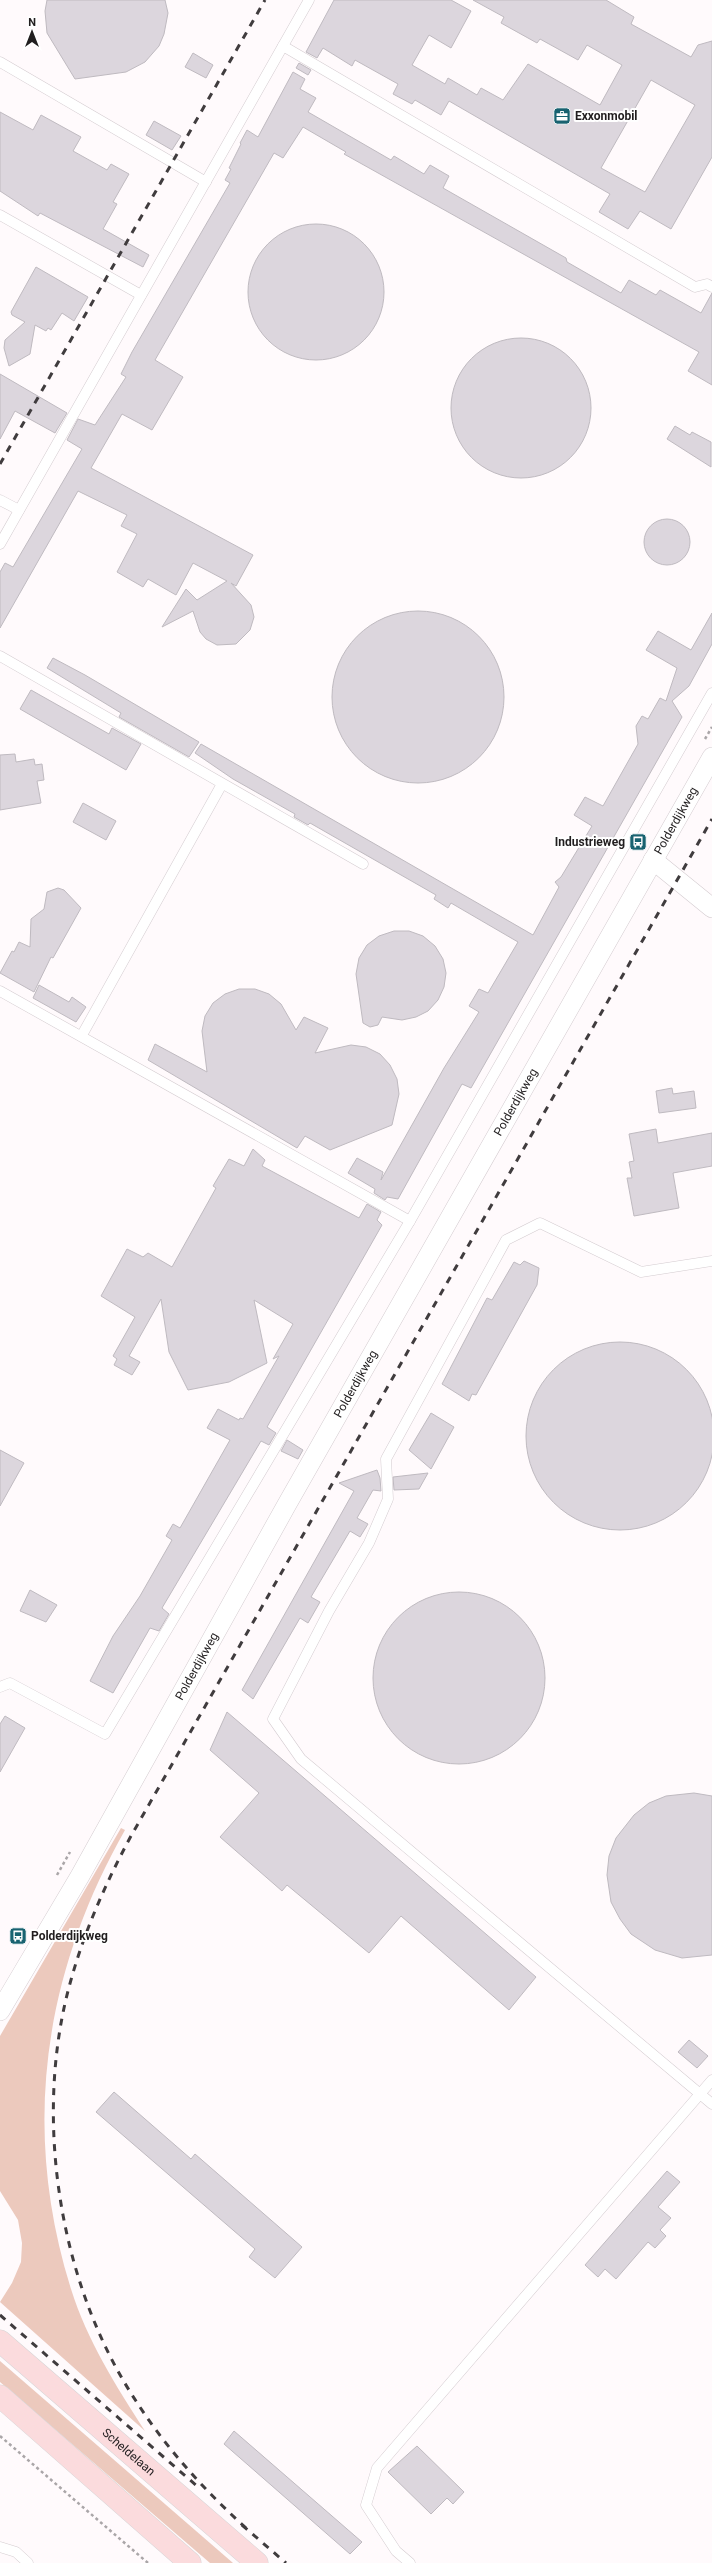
<svg xmlns="http://www.w3.org/2000/svg" width="712" height="2563" font-family="Roboto,sans-serif">
  <style>
    .green { fill: #ecc9bd }
    .building { fill: #dcd6dd; stroke: #bfbac0; fill-rule: evenodd }
    .lines { fill: none; stroke-linecap: round; stroke-linejoin: round }
    .service-casing { stroke: #d4ccd0; stroke-width: 11 }
    .minor-casing { stroke: #d4ccd0; stroke-width: 20 }
    .primary-casing { stroke: #d7d6d7; stroke-width: 23 }
    .path { stroke: #aaa6a8; stroke-width: 2.5; stroke-dasharray: 3 3; stroke-linecap: butt }
    .service { stroke: #fff; stroke-width: 10 }
    .minor { stroke: #fff; stroke-width: 19 }
    .primary { stroke: #fbdbdd; stroke-width: 22 }
    .rail { stroke: #403c3e; stroke-width: 3; stroke-dasharray: 7 7; stroke-linecap: butt }
    .labels { text-anchor: middle; dominant-baseline: central; stroke-width: 4; stroke-linejoin: round; paint-order: stroke }
    .poi-label { font-size: 12px; font-weight: bold; fill: #211e1f; stroke: #fff; text-anchor: start }
    .street-label { font-size: 12px; fill: #211e1f; stroke: #fff }
  </style>
  <rect width="100%" height="100%" fill="#fffafc"/>
  <g class="green">
    <path d="M 121,1828 L 125,1830 C 43,1975 21,2129 71,2289 C 87,2340 116,2386 145,2431 L 0,2302 L 12,2283 L 21,2262 L 22,2243 L 18,2220 L 0,2191 L 0,2036 Z"/>
    <polygon points="0,2361 233,2563 210,2563 0,2382"/>
  </g>
  <g class="building">
    <polygon points="47,0 165,0 168,13 164,34 159,46 145,62 126,72 75,79 47,33 45,11"/>
    <path d="M 334,0 L 451,0 L 471,11 L 451,48 L 429,35 L 412,65 L 445,84 L 448,78 L 477,95 L 481,88 L 503,100 L 528,64 L 600,105 L 622,65 L 587,45 L 578,60 L 540,39 L 537,43 L 501,23 L 504,17 L 473,0 L 606,0 L 634,17 L 631,24 L 691,57 L 698,45 L 712,41 L 712,157 L 671,229 L 640,211 L 628,229 L 599,212 L 610,194 L 449,101 L 441,115 L 415,100 L 412,104 L 393,94 L 398,84 L 355,60 L 352,66 L 323,48 L 317,58 L 306,52 ZM 651,80 L 695,105 L 645,192 L 601,168 Z"/>
    <polygon points="193,53 213,65 206,78 185,67"/>
    <polygon points="299,63 311,70 308,75 296,68"/>
    <polygon points="293,72 305,79 300,89 316,98 308,112 391,160 394,156 424,174 430,165 449,176 443,188 566,258 567,262 621,293 629,280 656,295 660,290 701,313 712,293 712,385 688,371 699,352 344,154 346,152 303,127 283,158 274,153 155,360 183,377 152,430 122,414 91,468 253,555 236,586 231,583 251,605 254,617 250,630 236,644 217,645 206,639 200,632 193,611 162,627 186,589 197,600 227,581 193,563 176,595 148,579 143,587 117,572 137,534 121,526 127,515 78,491 0,628 0,572 5,563 13,567 82,449 67,440 78,419 95,425 126,377 121,374 132,352 230,183 225,180 231,169 229,168 241,144 240,143 247,130 258,137"/>
    <polygon points="0,112 33,130 41,115 81,137 73,151 107,170 111,164 129,174 113,202 117,204 103,229 149,255 143,267 40,213 38,216 0,191"/>
    <polygon points="154,121 181,136 172,150 146,135"/>
    <circle cx="316" cy="292" r="68"/>
    <polygon points="36,267 88,297 74,321 62,313 51,330 48,328 46,331 35,325 30,354 9,366 4,348 5,340 25,322 12,315 11,312"/>
    <circle cx="521" cy="408" r="70"/>
    <polygon points="0,374 67,413 55,433 15,411 0,439"/>
    <polygon points="675,426 690,435 692,432 711,442 711,467 667,439"/>
    <circle cx="667" cy="542" r="23"/>
    <circle cx="418" cy="697" r="86"/>
    <polygon points="712,613 712,644 689,686 672,701 682,717 471,1088 462,1084 398,1199 387,1197 385,1200 374,1193 375,1189 348,1173 357,1158 383,1172 381,1180 444,1068 479,1012 469,1006 479,989 488,993 518,942 451,903 448,908 434,899 436,895 310,823 308,825 294,817 295,814 233,779 195,753 201,744 533,935 559,887 555,882 561,877 592,826 574,815 585,797 603,806 638,744 636,726 642,716 648,719 660,698 666,701 677,668 646,650 658,631 691,650"/>
    <polygon points="53,658 85,675 199,742 189,757 119,717 121,713 47,668"/>
    <polygon points="31,690 109,734 112,728 141,744 126,770 20,709"/>
    <polygon points="15,754 16,762 34,759 35,765 42,764 44,780 37,781 41,803 0,810 0,755"/>
    <polygon points="83,803 116,821 106,840 73,822"/>
    <polygon points="58,888 64,890 81,908 53,958 51,957 34,992 0,973 12,951 14,952 19,942 30,947 31,919 44,909 47,892"/>
    <polygon points="394,931 409,931 423,936 435,946 443,959 446,973 444,987 438,1000 428,1011 416,1017 402,1020 382,1017 378,1025 370,1027 363,1023 356,974 359,958 367,945 379,936"/>
    <polygon points="39,985 69,1002 72,997 86,1007 76,1022 33,998"/>
    <polygon points="239,989 255,989 269,994 281,1004 296,1030 304,1017 328,1028 315,1053 351,1045 366,1047 380,1054 390,1065 397,1079 399,1094 392,1125 330,1150 305,1136 297,1148 148,1060 155,1044 207,1072 202,1031 205,1016 213,1003 225,994"/>
    <polygon points="672,1088 673,1094 694,1091 696,1108 659,1113 656,1091"/>
    <polygon points="656,1129 658,1143 712,1133 712,1166 673,1173 679,1208 634,1216 627,1178 632,1178 629,1162 634,1161 629,1134"/>
    <polygon points="253,1149 265,1160 262,1166 359,1218 367,1204 381,1212 377,1220 382,1225 267,1427 276,1433 269,1445 261,1441 162,1608 169,1614 159,1631 150,1628 113,1693 90,1681 113,1636 140,1596 172,1540 166,1536 173,1524 180,1528 230,1440 207,1428 218,1409 239,1420 240,1418 243,1419 279,1356 273,1359 293,1324 254,1300 267,1363 229,1382 188,1390 169,1352 161,1299 129,1356 140,1362 132,1375 114,1365 117,1359 113,1356 135,1317 101,1296 127,1249 143,1257 148,1253 172,1267 216,1188 213,1186 229,1159 244,1166"/>
    <polygon points="524,1261 539,1268 537,1285 476,1395 472,1394 469,1401 442,1384 487,1298 492,1300 514,1262 520,1265"/>
    <circle cx="620" cy="1436" r="94"/>
    <polygon points="431,1413 454,1427 431,1469 409,1450"/>
    <polygon points="287,1440 303,1450 298,1459 281,1451"/>
    <polygon points="0,1450 24,1463 0,1506"/>
    <polygon points="377,1470 380,1478 381,1491 373,1490 357,1518 368,1524 360,1537 350,1531 311,1597 320,1602 308,1623 300,1618 253,1699 242,1690 354,1491 339,1483"/>
    <polygon points="428,1473 419,1489 394,1490 393,1477"/>
    <polygon points="30,1590 57,1605 46,1622 20,1611"/>
    <circle cx="459" cy="1678" r="86"/>
    <polygon points="227,1712 536,1977 509,2010 401,1916 369,1953 287,1885 282,1891 220,1837 259,1793 210,1750"/>
    <polygon points="5,1716 25,1728 0,1772 0,1724"/>
    <polygon points="694,1793 712,1796 712,1955 682,1958 655,1950 631,1934 620,1919 611,1902 607,1875 609,1856 616,1838 634,1815 649,1803 666,1796"/>
    <polygon points="689,2040 708,2056 697,2068 678,2052"/>
    <polygon points="114,2092 191,2159 195,2154 302,2247 275,2278 249,2257 255,2249 96,2112"/>
    <polygon points="667,2171 680,2182 658,2207 671,2218 660,2230 666,2236 655,2248 648,2242 616,2279 605,2269 598,2277 585,2265"/>
    <polygon points="234,2431 362,2542 350,2554 224,2444"/>
    <polygon points="417,2446 464,2492 453,2504 447,2498 431,2514 388,2472"/>
  </g>
  <g class="lines">
    <defs>
      <g id="service">
        <polyline points="283,46 695,287 707,284 712,287"/>
        <polyline points="0,62 206,182"/>
        <polyline points="0,215 141,295"/>
        <polyline points="0,500 19,510"/>
        <polyline points="0,544 309,0"/>
        <polyline points="0,656 363,864"/>
        <polyline points="0,991 410,1221"/>
        <polyline points="82,1035 222,784"/>
        <polyline points="712,1261 641,1272 540,1223 506,1240 386,1459 388,1499 369,1543 329,1611 273,1719 301,1759 712,2104"/>
        <polyline points="0,1687 10,1683 105,1734 410,1221 712,693"/>
        <polyline points="0,2547 16,2552 28,2563"/>
        <polyline points="410,2563 396,2551 366,2505 377,2468 712,2080"/>
      </g>
      <g id="minor">
        <polyline points="653,860 712,908"/>
        <path id="s1" d="M 0,2011 L 80,1876 L 286,1506 L 712,757"/>
      </g>
      <g id="primary">
        <path id="s2" d="M 0,2341 L 257,2563"/>
        <polyline points="0,2396 190,2563"/>
      </g>
    </defs>
    <use href="#service" class="service-casing"/>
    <use href="#minor" class="minor-casing"/>
    <use href="#primary" class="primary-casing"/>
    <g class="path">
      <polyline points="705,739 712,727"/>
      <polyline points="57,1875 70,1852"/>
      <polyline points="0,2436 148,2563"/>
    </g>
    <use href="#service" class="service"/>
    <use href="#minor" class="minor"/>
    <use href="#primary" class="primary"/>
    <g class="rail">
      <polyline points="0,464 265,0"/>
      <polyline points="0,2315 197,2486"/>
      <polyline points="242,2525 286,2563"/>
      <path d="M 246,2528 C 205,2491 166,2448 136,2401 C 62,2289 35,2131 66,1999 C 80,1941 103,1888 131,1836 L 712,819"/>
    </g>
  </g>
  <defs>
    <symbol id="office-square" viewBox="-11 -11 22 22"><rect x="-9" y="-9" width="18" height="18" rx="4" fill="#186270" stroke="#fff"/><path d="M-6-3h4V-5.5h4V-3h4V5H-6ZM-1-4.5V-3h2v-1.5ZM-6 0V1H6V0Z" fill="#fff"/></symbol>
    <symbol id="bus-square" viewBox="-11 -11 22 22"><rect x="-9" y="-9" width="18" height="18" rx="4" fill="#186270" stroke="#fff"/><path d="M-5-6H5V4H4V6H2V4H-2V6H-4V4H-5ZM-3.5-4V0h7V-4ZM-3.5 1.2v1.5H-2V1.2ZM2 1.2v1.5H3.5V1.2Z" fill="#fff"/></symbol>
  </defs>
  <g fill-rule="evenodd">
    <use href="#office-square" x="552" y="106" width="20" height="20"/>
    <use href="#bus-square" x="628" y="832" width="20" height="20"/>
    <use href="#bus-square" x="8" y="1926" width="20" height="20"/>
  </g>
  <g class="labels">
    <g class="poi-label">
      <text x="575" y="116">Exxonmobil</text>
      <text x="625" y="842" text-anchor="end">Industrieweg</text>
      <text x="31" y="1936">Polderdijkweg</text>
    </g>
    <g class="street-label">
      <text stroke="none"><textPath href="#s1" startOffset="1369">Polderdijkweg</textPath></text>
      <text stroke="none"><textPath href="#s1" startOffset="1045">Polderdijkweg</textPath></text>
      <text stroke="none"><textPath href="#s1" startOffset="721">Polderdijkweg</textPath></text>
      <text stroke="none"><textPath href="#s1" startOffset="397">Polderdijkweg</textPath></text>
      <text stroke="none"><textPath href="#s2" startOffset="170">Scheldelaan</textPath></text>
    </g>
  </g>
  <g transform="translate(32 32)" stroke="#ffffff" stroke-width="3" paint-order="stroke">
  <path d="M0-3L7 15L0 10L-7 15Z" fill="#211e1f"/>
  <text y="-6" font-size="11" font-weight="bold" text-anchor="middle" fill="#211e1f">N</text>
  </g>
</svg>
